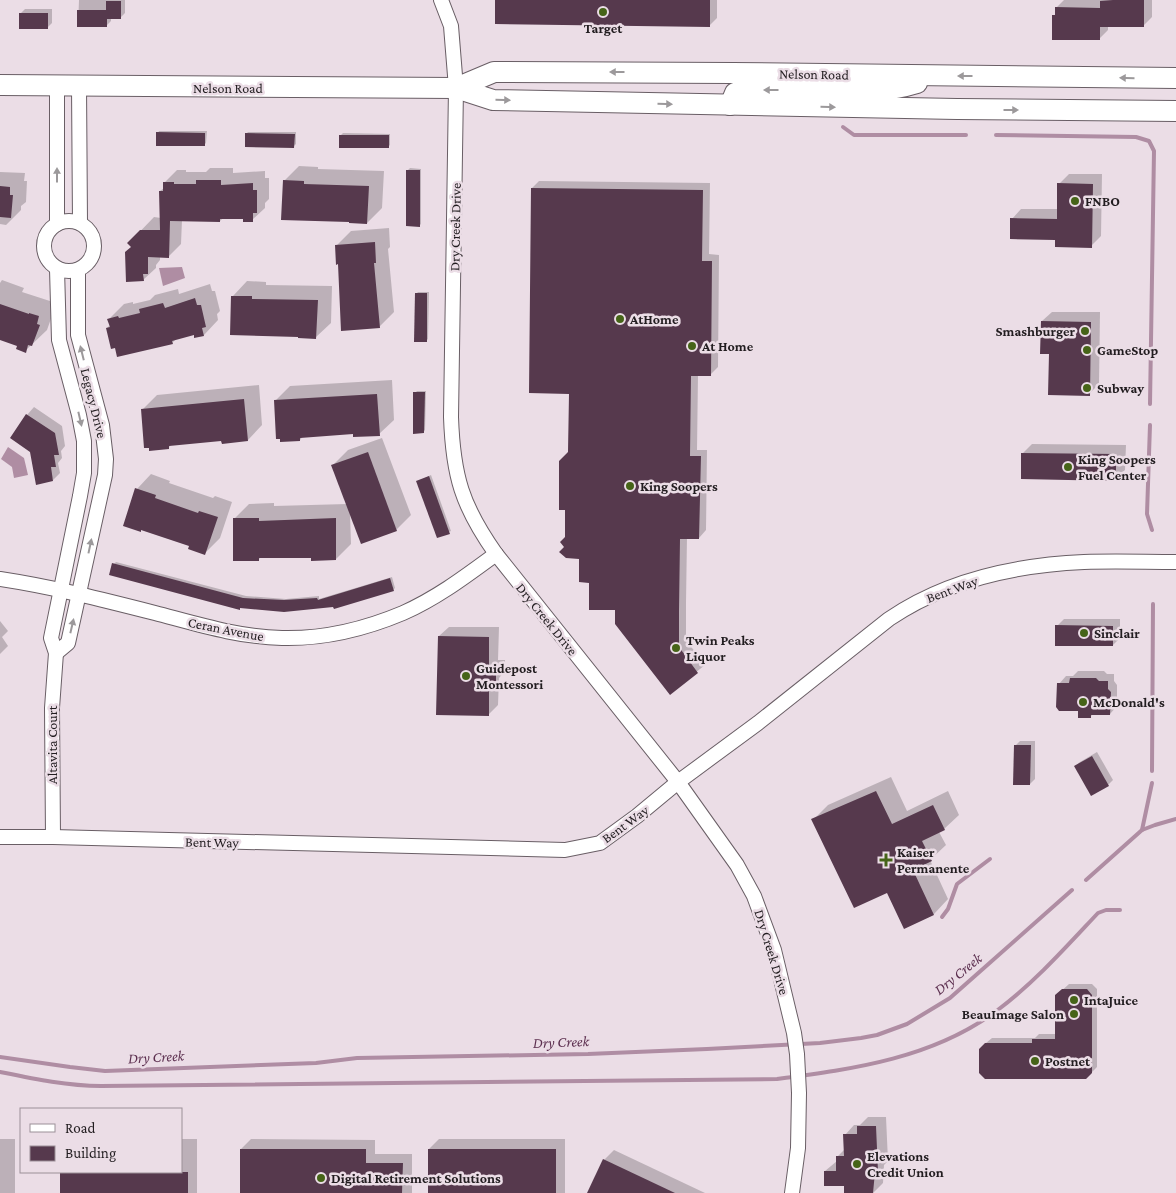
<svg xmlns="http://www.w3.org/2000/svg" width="1176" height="1193" font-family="'Crimson Pro',serif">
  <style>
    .water { fill: #af8da3 }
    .shadow { fill: #0003 }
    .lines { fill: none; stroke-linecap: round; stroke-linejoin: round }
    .stream { stroke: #af8da3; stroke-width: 4 }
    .building { fill: #56394d }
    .minor-casing { stroke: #695e65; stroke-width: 16 }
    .secondary-casing { stroke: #695e65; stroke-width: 22 }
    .minor { stroke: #fff; stroke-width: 14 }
    .secondary { stroke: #fff; stroke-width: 20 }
    .oneway { fill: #9c999b }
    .poi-dot { fill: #466418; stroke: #ebdde6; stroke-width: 2 }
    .labels { text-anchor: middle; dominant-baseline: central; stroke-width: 5; stroke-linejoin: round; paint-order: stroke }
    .poi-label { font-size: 14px; font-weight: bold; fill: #221d20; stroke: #ebdde6; text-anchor: start }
    .street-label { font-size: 14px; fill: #221d20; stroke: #ebdde6 }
    .water-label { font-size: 15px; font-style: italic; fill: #5c2f4f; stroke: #ebdde6 }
  </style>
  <rect width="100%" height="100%" fill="#ebdde6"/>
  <g class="water">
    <polygon points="182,267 185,278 163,286 159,268"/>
    <polygon points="8,447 24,458 28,475 14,478 12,467 1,459"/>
  </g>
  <g class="shadow">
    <polygon points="79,0 125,0 125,13 120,18 111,18 111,21 106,26 78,26"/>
    <polygon points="496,0 717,0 717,18 709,26"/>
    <polygon points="1064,0 1152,0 1152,17 1143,26 1108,26 1108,30 1099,39 1054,16 1056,13 1056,8"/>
    <polygon points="25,9 52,9 52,23 47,28 20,14"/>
    <polygon points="159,131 207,131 206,143 204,145 158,133"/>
    <polygon points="248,132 296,132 296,144 294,146 246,134"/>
    <polygon points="343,133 390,134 390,145 388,147 341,135"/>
    <polygon points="299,166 318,167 318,169 384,171 382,208 367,223 284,181"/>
    <polygon points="210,168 233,168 233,173 265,171 265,178 269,178 269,199 265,203 265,208 252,220 244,217 223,218 220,221 182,220 181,244 169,256 160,256 160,260 156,265 156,268 143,280 133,247 129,243 154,217 161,218 160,191 164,188 164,183 177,170 186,170 186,172 206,172"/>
    <polygon points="410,168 421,169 421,224 419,226 408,170"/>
    <polygon points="0,172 25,173 24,181 27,181 26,202 21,206 21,210 6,225 0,224"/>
    <polygon points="1069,174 1102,174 1101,236 1091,246 1056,239 1012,219 1021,209 1058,209 1059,184"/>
    <polygon points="539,181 710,183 709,254 719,255 718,367 710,375 698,375 697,450 707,450 706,530 699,538 687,537 686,603 686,640 705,665 670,693 616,609 590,581 581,557 566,547 570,392 532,188"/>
    <polygon points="389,228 390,247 388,249 394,312 379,327 339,263 336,246 351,231"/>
    <polygon points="2,280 24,288 22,292 53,302 51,309 54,310 47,330 25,351 19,346 0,339 0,283"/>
    <polygon points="247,281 266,282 266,285 332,286 331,323 316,337 233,296"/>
    <polygon points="210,284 212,291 215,291 220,311 217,314 218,320 204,335 194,334 177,338 172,343 107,328 110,325 109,319 124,304 133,302 133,304 150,300 155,295 178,289 179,294"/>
    <polygon points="418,292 429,292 428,339 426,341 416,294"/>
    <polygon points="1052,312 1100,312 1099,384 1089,394 1050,353 1042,321"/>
    <polygon points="392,380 394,420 379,434 354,433 303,436 300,440 275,401 290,386"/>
    <polygon points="259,385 262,425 248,440 223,439 172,444 168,448 142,410 157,395"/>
    <polygon points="417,391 426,391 425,430 423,432 415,393"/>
    <polygon points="34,407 62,426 65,446 61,451 62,458 58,463 60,473 53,480 27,415"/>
    <polygon points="382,438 411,515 396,530 350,513 351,544 336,559 312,556 261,557 258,560 234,519 249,504 274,503 274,506 347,504 333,465 348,450"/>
    <polygon points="1032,444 1126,445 1125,470 1115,479 1022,454"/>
    <polygon points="151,474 170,481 169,483 213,498 215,496 232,502 220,538 205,553 190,545 137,489"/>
    <polygon points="431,475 451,531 438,537 418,481"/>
    <polygon points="116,562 246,596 286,599 319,596 319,599 392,577 395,588 393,590 334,606 241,607 239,609 114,564"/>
    <polygon points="1064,619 1120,619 1120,638 1113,645 1057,626"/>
    <polygon points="0,621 8,631 2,637 8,646 0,654"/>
    <polygon points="449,627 499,627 498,660 505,660 505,671 499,678 498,705 488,715 439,636"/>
    <polygon points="1078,671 1104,671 1107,674 1114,674 1114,681 1117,685 1117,706 1110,714 1094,713 1090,717 1079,710 1059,684 1066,676 1073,676"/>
    <polygon points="1020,741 1035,741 1035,779 1030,784 1015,746"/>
    <polygon points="1097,752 1113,780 1108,785 1075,766 1080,762"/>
    <polygon points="891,777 907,811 948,791 959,815 944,829 939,832 946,845 930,860 948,899 934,914 905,928 888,891 813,820 828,805"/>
    <polygon points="1069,984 1092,984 1097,989 1097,1067 1091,1073 986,1043 992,1038 1035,1038 1039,1034 1057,1034 1057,995"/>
    <polygon points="868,1117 886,1117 888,1161 884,1165 883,1183 873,1193 845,1193 845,1185 825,1171 837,1161 837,1157 845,1149 845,1135 854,1125 860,1125"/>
    <rect x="0" y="1139" width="15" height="54"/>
    <polygon points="181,1139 197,1139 197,1193 61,1193 61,1172 181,1172"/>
    <polygon points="251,1139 375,1140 375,1154 412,1154 412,1193 241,1193 241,1149"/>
    <polygon points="439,1139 565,1139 565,1193 429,1193 429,1149"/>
    <polygon points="614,1150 705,1193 588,1193 604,1160"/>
  </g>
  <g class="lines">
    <g class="stream">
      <polyline points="843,127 854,135 966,135"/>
      <polyline points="996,135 1136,137 1149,141 1154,151 1150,404"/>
      <polyline points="1150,425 1147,514 1152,530"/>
      <polyline points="1152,771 1153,604"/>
      <polyline points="1142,830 1152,783"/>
      <polyline points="1086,880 1142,830 1155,825 1176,819"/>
      <polyline points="942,917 948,909 957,884 990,859"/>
      <polyline points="0,1057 70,1067 105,1071 316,1063 357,1058 588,1054 707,1049 820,1043 861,1038 877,1035 907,1024 950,998 1072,890"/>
      <path d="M 0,1072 C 34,1079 67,1086 101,1086 L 777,1079 C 854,1069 935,1058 999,1009 C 1036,981 1066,947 1098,913 L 1106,910 L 1120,910"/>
    </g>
  </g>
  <g class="building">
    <polygon points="495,0 710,0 710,27 495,24"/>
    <polygon points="1113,0 1144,0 1144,27 1100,27 1100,40 1052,40 1052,15 1055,15 1055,7 1100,8 1100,1"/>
    <polygon points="106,1 121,1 121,19 107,19 107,27 77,27 77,10 106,10"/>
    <rect x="19" y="13" width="29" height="16"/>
    <polygon points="156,132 205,133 205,146 156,146"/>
    <polygon points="245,133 295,134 294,148 245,147"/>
    <rect x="339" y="135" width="50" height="13"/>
    <polygon points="406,170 420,170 420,227 406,226"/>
    <polygon points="196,180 221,180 221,185 253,183 253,190 257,190 257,213 253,213 253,222 243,222 243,219 220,219 220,222 170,221 169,258 148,257 148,274 143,274 144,281 126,282 125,252 131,247 127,243 140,230 160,230 159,191 163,191 163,182 174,182 174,184 196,184"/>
    <polygon points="283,180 304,181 304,184 369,186 367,224 349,223 349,222 281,220"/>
    <polygon points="1057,183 1093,184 1092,248 1055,247 1055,240 1010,239 1010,218 1057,219"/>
    <polygon points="0,186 10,187 10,195 13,195 11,218 0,217"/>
    <polygon points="531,188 703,190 702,261 712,261 711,376 691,376 690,456 701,456 699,539 680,539 679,611 679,647 698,673 670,695 615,624 615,610 589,610 589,583 579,582 579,559 566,558 559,552 564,547 560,542 565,537 565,510 559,510 559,461 568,452 569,394 529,393"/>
    <polygon points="375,242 376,263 374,263 380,328 341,331 338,264 336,265 335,245"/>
    <polygon points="415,293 427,293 427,342 414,342"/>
    <polygon points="231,296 252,296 252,299 318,300 316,339 298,338 298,337 230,335"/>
    <polygon points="195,298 197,305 201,305 206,327 202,328 204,336 194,338 194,335 172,341 173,344 117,357 115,348 111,349 106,328 110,327 107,319 118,316 119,318 140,313 139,309 163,303 165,308"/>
    <polygon points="0,304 29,314 29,313 39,316 37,324 40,325 32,346 28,345 26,353 16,349 17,346 0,340"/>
    <polygon points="1041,321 1091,322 1090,396 1048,395 1049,354 1040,354"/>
    <polygon points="413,392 425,392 424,433 413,434"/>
    <polygon points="377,394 380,436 353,437 353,434 300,438 300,441 280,442 280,439 276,439 274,400"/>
    <polygon points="244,399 248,441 222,444 221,441 169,446 169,449 149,451 149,448 144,448 141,409"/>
    <polygon points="26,414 55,433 59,455 54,455 56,467 51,467 53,481 36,485 30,452 10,438"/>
    <polygon points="368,452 397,531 361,544 331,465"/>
    <polygon points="1021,453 1116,454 1116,481 1021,479"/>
    <polygon points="429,476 450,534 437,538 416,481"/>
    <polygon points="135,488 156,495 155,498 198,513 199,511 218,517 205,555 188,549 189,546 141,530 141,532 123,526"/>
    <polygon points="233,518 259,518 259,521 336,518 336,560 311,561 311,558 259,558 259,561 233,561"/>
    <polygon points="112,563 243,598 284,600 317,598 318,600 390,578 394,591 334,609 333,607 284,612 240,608 240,610 109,575"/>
    <polygon points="1055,625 1113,626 1113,646 1055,646"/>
    <polygon points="438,636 489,637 489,670 496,670 496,682 489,682 489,716 436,715"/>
    <polygon points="1070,678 1096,678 1099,681 1108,681 1108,689 1111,692 1110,715 1091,715 1091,718 1078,718 1078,711 1059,711 1056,707 1057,683 1069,683"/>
    <polygon points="1014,745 1031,745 1030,785 1013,785"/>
    <polygon points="1092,756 1109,786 1091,796 1074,766"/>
    <polygon points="876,791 892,824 933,805 945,830 922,841 932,861 913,870 934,915 904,929 887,893 854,908 811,819"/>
    <polygon points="1062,989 1087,989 1092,995 1092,1073 1086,1079 985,1079 979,1073 979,1049 985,1043 1032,1043 1032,1039 1055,1039 1055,995"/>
    <polygon points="857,1126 876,1126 878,1172 875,1172 873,1193 844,1193 844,1186 824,1186 824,1171 836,1171 836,1156 844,1156 843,1134 857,1134"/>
    <polygon points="240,1149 366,1149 366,1163 403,1163 402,1193 240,1193"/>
    <rect x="428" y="1149" width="128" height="44"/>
    <polygon points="603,1159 675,1193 587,1193"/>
    <rect x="60" y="1172" width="128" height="21"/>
  </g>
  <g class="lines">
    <defs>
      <g id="minor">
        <path d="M 441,0 L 451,26 L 456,88 L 451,417 C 453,476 462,506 496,554 L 678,782 L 737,865 L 754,896 L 774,950 L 794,1033 L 797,1054 L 799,1093 L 798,1148 L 792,1193"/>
        <polyline points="57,86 57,224"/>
        <polyline points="79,86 80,223"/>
        <circle cx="69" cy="246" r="25"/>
        <path d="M 0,579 C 53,587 104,600 155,613 C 197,624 238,637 282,638 C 323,639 365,629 403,613 C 437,598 466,576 496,554"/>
        <polyline points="56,653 68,643 105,475 106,459 102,425 78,335 78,270"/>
        <path d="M 0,837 L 53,837 L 565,850 L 600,843 L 637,816 L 678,782 L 758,723 L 889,619 C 946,580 1016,565 1084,562 C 1115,561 1145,562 1176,562"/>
        <polyline points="53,837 52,708 56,653 51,638 80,496 84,473 84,441 79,415 59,340 57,269"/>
      </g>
      <g id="secondary">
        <polyline points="0,85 456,88 493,100 957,109 1176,111"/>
        <polyline points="456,88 494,72 732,73 1176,78"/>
        <path d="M 730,105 L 735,93 L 744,90 C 799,85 864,100 917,83"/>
      </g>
    </defs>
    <use href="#minor" class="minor-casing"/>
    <use href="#secondary" class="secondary-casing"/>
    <use href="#minor" class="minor"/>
    <use href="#secondary" class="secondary"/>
  </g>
  <defs><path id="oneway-solid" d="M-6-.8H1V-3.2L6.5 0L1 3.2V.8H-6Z" transform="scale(1.25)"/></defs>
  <g class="oneway">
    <use href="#oneway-solid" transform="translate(617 72) rotate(-180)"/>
    <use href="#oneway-solid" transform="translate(965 76) rotate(-180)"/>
    <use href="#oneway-solid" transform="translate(1127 78) rotate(-179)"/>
    <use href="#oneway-solid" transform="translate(771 90) rotate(-180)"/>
    <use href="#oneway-solid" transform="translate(503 100) rotate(1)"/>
    <use href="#oneway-solid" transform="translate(665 104) rotate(1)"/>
    <use href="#oneway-solid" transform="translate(828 107) rotate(1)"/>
    <use href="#oneway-solid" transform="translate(1011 110)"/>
    <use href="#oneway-solid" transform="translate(57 175) rotate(-90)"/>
    <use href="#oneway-solid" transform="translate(82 353) rotate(-104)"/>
    <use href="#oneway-solid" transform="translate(80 419) rotate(77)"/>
    <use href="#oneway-solid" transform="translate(90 546) rotate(-78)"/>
    <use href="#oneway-solid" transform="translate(72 626) rotate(-77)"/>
  </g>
  <g class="poi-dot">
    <circle cx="603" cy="12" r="5"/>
    <circle cx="1075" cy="201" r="5"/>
    <circle cx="620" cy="319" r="5"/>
    <circle cx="1085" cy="331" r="5"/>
    <circle cx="692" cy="346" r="5"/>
    <circle cx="1087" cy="350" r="5"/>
    <circle cx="1087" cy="388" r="5"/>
    <circle cx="1068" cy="467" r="5"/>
    <circle cx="630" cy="486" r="5"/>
    <circle cx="1084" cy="633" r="5"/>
    <circle cx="676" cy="648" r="5"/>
    <circle cx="466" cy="676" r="5"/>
    <circle cx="1083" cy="702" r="5"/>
    <path d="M883.5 852.5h5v5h5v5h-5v5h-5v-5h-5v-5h5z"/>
    <circle cx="1074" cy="1000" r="5"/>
    <circle cx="1074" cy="1014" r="5"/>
    <circle cx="1035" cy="1061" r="5"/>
    <circle cx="857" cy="1164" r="5"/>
    <circle cx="321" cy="1178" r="5"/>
  </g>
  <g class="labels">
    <g class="poi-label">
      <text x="603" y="28" text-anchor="middle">Target</text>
      <text x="1085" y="201">FNBO</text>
      <text x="630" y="319">AtHome</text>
      <text x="1075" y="331" text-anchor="end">Smashburger</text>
      <text x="702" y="346">At Home</text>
      <text x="1097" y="350">GameStop</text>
      <text x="1097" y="388">Subway</text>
      <text x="1078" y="459">King Soopers<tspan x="1078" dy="16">Fuel Center</tspan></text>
      <text x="640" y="486">King Soopers</text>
      <text x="1094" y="633">Sinclair</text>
      <text x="686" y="640">Twin Peaks<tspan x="686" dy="16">Liquor</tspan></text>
      <text x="476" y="668">Guidepost<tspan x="476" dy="16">Montessori</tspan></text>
      <text x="1093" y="702">McDonald's</text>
      <text x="897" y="852">Kaiser<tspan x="897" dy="16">Permanente</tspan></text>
      <text x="1084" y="1000">IntaJuice</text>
      <text x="1064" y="1014" text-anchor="end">BeauImage Salon</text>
      <text x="1045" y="1061">Postnet</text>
      <text x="867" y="1156">Elevations<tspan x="867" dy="16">Credit Union</tspan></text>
      <text x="331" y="1178">Digital Retirement Solutions</text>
    </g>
    <g class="street-label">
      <text transform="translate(814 74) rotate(1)">Nelson Road</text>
      <text x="228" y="88">Nelson Road</text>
      <text transform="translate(455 227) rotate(-89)">Dry Creek Drive</text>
      <text transform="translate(94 403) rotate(76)">Legacy Drive</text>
      <text transform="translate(952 589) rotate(-20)">Bent Way</text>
      <text transform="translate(547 619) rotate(51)">Dry Creek Drive</text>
      <text transform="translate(226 629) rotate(11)">Ceran Avenue</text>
      <text transform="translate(52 745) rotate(-90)">Altavita Court</text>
      <text transform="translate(625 824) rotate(-36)">Bent Way</text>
      <text transform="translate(212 842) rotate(1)">Bent Way</text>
      <text transform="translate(772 952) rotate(73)">Dry Creek Drive</text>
    </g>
    <g class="water-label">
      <text transform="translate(958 974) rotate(-39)">Dry Creek</text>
      <text transform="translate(561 1042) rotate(-2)">Dry Creek</text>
      <text transform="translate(156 1057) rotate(-3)">Dry Creek</text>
    </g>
  </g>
  <rect x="20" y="1108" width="162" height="65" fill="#ebdde6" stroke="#9b9097"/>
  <rect x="30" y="1124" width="25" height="8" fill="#ffffff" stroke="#9b9097"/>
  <text x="65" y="1133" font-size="15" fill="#221d20">Road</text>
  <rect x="30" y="1146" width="25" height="15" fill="#56394d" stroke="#9b9097"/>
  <text x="65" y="1158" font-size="15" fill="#221d20">Building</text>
</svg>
